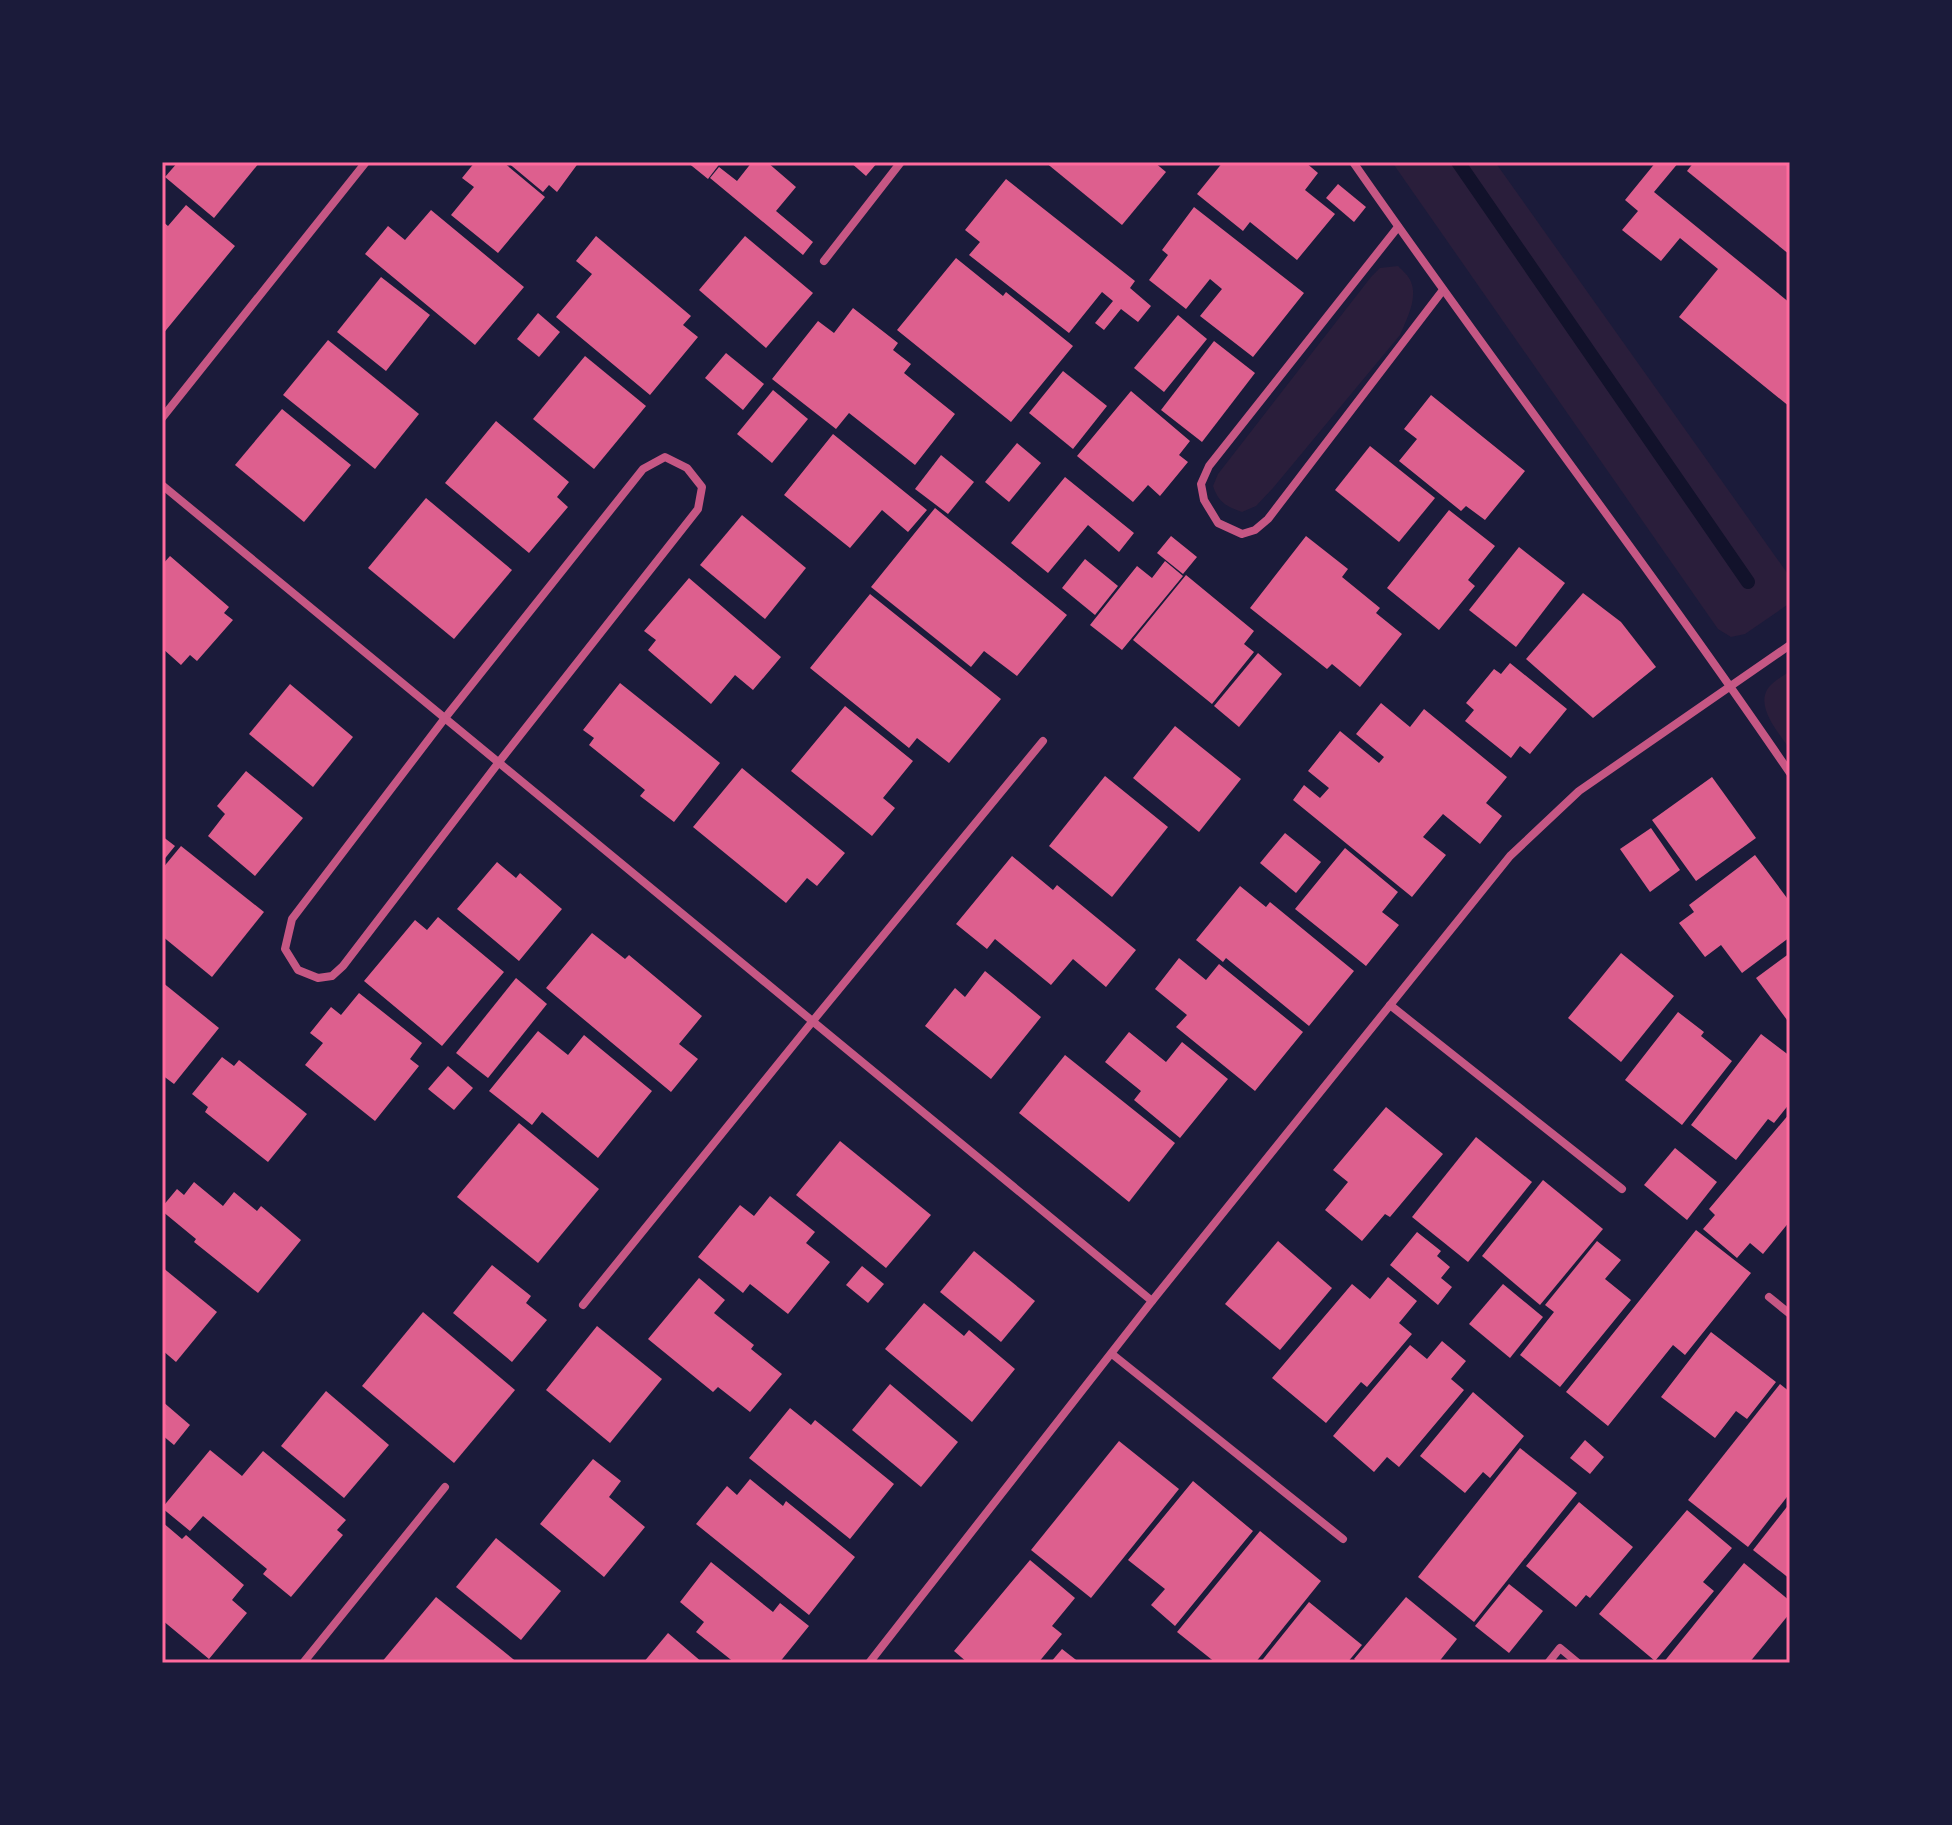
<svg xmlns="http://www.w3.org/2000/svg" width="1952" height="1825" font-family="Roboto,sans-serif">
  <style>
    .green { fill: #2a1e3b }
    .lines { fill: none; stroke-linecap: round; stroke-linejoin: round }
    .stream { stroke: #12122b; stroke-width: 14 }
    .building { fill: #dd5f8e }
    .minor { stroke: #c65784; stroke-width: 8 }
    .neatline { fill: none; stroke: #ff6b9d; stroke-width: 3 }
  </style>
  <rect width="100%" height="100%" fill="#1b1b3a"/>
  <g class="green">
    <polygon points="1392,162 1495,162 1790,577 1790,603 1745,634 1731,637 1718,629"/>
    <path d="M 1398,266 C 1403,271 1409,276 1411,282 C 1418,299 1406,320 1400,335 L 1273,488 L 1256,506 L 1242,512 C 1226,506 1219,503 1213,486 L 1218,474 L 1371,277 L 1380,268 Z"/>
    <path d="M 1790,671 L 1790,750 C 1781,735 1758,711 1766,692 C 1770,683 1782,677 1790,671 Z"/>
  </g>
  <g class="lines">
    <polyline class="stream" points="1458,162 1748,582"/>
  </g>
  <g class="building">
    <polygon points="178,162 260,162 214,218 165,177"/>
    <polygon points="475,162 503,162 545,197 498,253 451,215 474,187 462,178"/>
    <polygon points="507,162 579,162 557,192 549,185 543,192"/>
    <polygon points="687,162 721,162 708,179"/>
    <polygon points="752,162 767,162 796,187 776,211 813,242 803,255 710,178 719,167 737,181"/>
    <polygon points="850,162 878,162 866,176"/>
    <polygon points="1045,162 1154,162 1166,172 1122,225"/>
    <polygon points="1223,162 1305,162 1318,173 1305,190 1335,214 1297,260 1250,222 1243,231 1197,194"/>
    <polygon points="1656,162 1679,162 1654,192 1790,303 1790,407 1679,317 1718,269 1680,238 1661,261 1622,230 1638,211 1625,200"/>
    <polygon points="1694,162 1790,162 1790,255 1687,171"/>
    <polygon points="1006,179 1135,281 1130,288 1151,306 1138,322 1121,309 1104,330 1095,323 1113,301 1102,292 1069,333 969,255 980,242 965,230"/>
    <polygon points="1338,184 1366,207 1354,222 1326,198"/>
    <polygon points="186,205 235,246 162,335 162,221 168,226"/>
    <polygon points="1194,207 1304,293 1253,357 1200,316 1222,289 1210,279 1186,309 1149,280 1168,255 1162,250"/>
    <polygon points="431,210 524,287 475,345 365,254 388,226 405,240"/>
    <polygon points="596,236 691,316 683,325 698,337 650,395 556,317 592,274 576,261"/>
    <polygon points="745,236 813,293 766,348 699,290"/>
    <polygon points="956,258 1003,296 1006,292 1073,346 1011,422 897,330"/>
    <polygon points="381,277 430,315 386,371 337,332"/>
    <polygon points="853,308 898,343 893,350 911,364 904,373 955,414 915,465 849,413 836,429 772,379 818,321 834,333"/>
    <polygon points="538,313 560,332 539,357 517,339"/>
    <polygon points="1178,315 1207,339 1164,392 1134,368"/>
    <polygon points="328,340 419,414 375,469 283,395"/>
    <polygon points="1214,341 1255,373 1202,442 1161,410"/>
    <polygon points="726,353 764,384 743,410 705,378"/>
    <polygon points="585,356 646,406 594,469 533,419"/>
    <polygon points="1063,371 1107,406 1073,449 1029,413"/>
    <polygon points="773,390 808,419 772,463 737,434"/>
    <polygon points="1131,391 1190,441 1179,455 1188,462 1160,496 1148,485 1133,502 1077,456"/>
    <polygon points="1431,395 1525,471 1485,520 1466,506 1461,511 1399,461 1417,439 1404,429"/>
    <polygon points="282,409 351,465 304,522 235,465"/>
    <polygon points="496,421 569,482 557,497 568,507 529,553 445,483"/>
    <polygon points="833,434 927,510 908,532 882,510 850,548 784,495"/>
    <polygon points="1017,443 1041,463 1009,502 985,482"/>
    <polygon points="1370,446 1435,498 1399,542 1335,490"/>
    <polygon points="941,455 974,482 948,514 915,489"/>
    <polygon points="1065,477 1134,533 1119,552 1088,525 1048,573 1011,543"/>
    <polygon points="426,498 512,570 454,639 368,568"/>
    <polygon points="935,508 1067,615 1017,676 984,651 971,667 871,587"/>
    <polygon points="1449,510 1495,546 1468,580 1475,586 1439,630 1387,588"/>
    <polygon points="742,515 806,568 765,619 700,565"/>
    <polygon points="1171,536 1197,557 1183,574 1157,553"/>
    <polygon points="1306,536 1348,569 1342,577 1380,608 1376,613 1402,634 1360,687 1332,664 1327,669 1250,608"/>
    <polygon points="1519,547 1565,583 1516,647 1469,610"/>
    <polygon points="170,556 229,607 224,613 233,620 197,661 190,655 181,665 162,648 162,565"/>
    <polygon points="1085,559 1118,586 1095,615 1062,588"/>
    <polygon points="1165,561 1183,576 1122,650 1090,625 1137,566 1152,578"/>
    <polygon points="1186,575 1254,631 1244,644 1254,652 1212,704 1133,640"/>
    <polygon points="689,578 781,657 753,690 735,675 711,704 648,650 656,640 644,631"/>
    <polygon points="1583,593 1621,622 1656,667 1593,718 1526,659"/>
    <polygon points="870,594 1001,699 949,763 917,738 909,748 810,668"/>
    <polygon points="1258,653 1282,674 1239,727 1214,706"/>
    <polygon points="1510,663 1567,709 1530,754 1520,746 1511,758 1465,721 1474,710 1466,703 1494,669 1501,674"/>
    <polygon points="620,683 720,763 674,822 640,796 645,790 589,745 594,738 583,730"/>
    <polygon points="290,684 353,737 313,787 249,734"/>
    <polygon points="1381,703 1410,727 1424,709 1507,777 1486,803 1502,816 1480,844 1443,814 1423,837 1446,855 1412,897 1293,800 1304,785 1320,798 1329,788 1308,771 1340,731 1379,763 1384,757 1356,734"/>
    <polygon points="845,706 913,761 883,798 895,808 872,836 791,771"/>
    <polygon points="1175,726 1241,779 1199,832 1133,778"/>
    <polygon points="742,768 845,853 817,886 807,878 786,903 693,827"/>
    <polygon points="246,771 303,818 255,876 208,836 225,814 217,806"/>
    <polygon points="1105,776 1168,827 1112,897 1049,846"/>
    <polygon points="1712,777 1756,838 1696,881 1652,820"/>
    <polygon points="1651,828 1680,870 1650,892 1620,849"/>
    <polygon points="1285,833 1321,862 1296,893 1260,863"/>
    <polygon points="162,836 175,846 162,862"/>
    <polygon points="181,846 264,912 212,977 162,936 162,869"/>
    <polygon points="1345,848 1398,892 1382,912 1399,925 1366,966 1295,909"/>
    <polygon points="1755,855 1790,902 1790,937 1742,973 1721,945 1705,957 1679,923 1694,912 1689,905"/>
    <polygon points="1012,856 1053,890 1057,885 1136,950 1106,987 1073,959 1051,985 995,939 987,949 956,924"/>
    <polygon points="497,862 516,878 520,873 562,909 519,961 457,909"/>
    <polygon points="1240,886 1266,907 1270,902 1354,971 1309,1026 1226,958 1223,962 1196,940"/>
    <polygon points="438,917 504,972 442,1046 364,981 415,920 427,930"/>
    <polygon points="592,933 625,959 629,955 702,1016 679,1044 698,1059 671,1092 546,988"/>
    <polygon points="1621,953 1674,996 1621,1062 1568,1018"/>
    <polygon points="1790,953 1790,1024 1756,978"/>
    <polygon points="1179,958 1206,980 1219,964 1303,1032 1255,1091 1176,1027 1187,1015 1155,989"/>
    <polygon points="985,971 1041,1017 991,1079 925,1026 955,988 965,997"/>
    <polygon points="516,978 547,1004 488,1078 456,1053"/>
    <polygon points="162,982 219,1028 174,1084 162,1075"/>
    <polygon points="359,993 422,1043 410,1059 419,1066 375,1121 305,1065 323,1043 310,1033 331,1007 341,1015"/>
    <polygon points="1678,1012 1704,1032 1701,1036 1732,1061 1682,1125 1625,1080"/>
    <polygon points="538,1031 568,1055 584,1035 652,1091 598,1158 542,1112 532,1125 489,1091"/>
    <polygon points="1129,1032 1166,1062 1182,1042 1228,1079 1180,1138 1134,1100 1141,1091 1105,1062"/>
    <polygon points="1761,1034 1790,1056 1790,1103 1774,1123 1768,1119 1736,1160 1691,1125"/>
    <polygon points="1065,1055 1175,1143 1129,1202 1019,1113"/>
    <polygon points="222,1057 234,1066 239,1060 307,1114 268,1162 205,1112 208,1107 192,1094"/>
    <polygon points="448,1066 473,1088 454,1110 428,1089"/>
    <polygon points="1386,1107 1443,1154 1390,1217 1385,1214 1362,1241 1325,1210 1348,1182 1333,1170"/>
    <polygon points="1790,1113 1790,1221 1763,1254 1750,1243 1737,1258 1703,1229 1715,1215 1709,1209"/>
    <polygon points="519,1123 599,1189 538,1263 457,1197"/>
    <polygon points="1476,1137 1532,1182 1468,1262 1412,1217"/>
    <polygon points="840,1141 931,1215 886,1268 796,1195"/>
    <polygon points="1675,1148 1717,1182 1687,1220 1644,1185"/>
    <polygon points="1543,1180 1603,1229 1540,1305 1482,1256"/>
    <polygon points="194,1182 223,1206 234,1192 257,1211 261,1206 301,1240 258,1293 194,1242 196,1239 162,1211 162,1207 177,1189 184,1195"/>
    <polygon points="770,1196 815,1232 806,1243 830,1262 788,1314 750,1284 743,1293 698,1257 740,1205 754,1216"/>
    <polygon points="1696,1230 1751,1273 1685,1355 1673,1345 1608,1426 1566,1392"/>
    <polygon points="1417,1232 1441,1251 1437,1256 1450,1267 1441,1278 1452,1287 1438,1305 1390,1265"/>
    <polygon points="1278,1241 1332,1288 1280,1350 1225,1304"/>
    <polygon points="1597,1241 1621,1260 1605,1279 1631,1300 1560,1387 1520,1355 1554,1312 1545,1305"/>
    <polygon points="974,1251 1035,1301 1001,1342 940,1292"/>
    <polygon points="492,1265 531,1296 526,1303 547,1320 512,1362 453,1313"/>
    <polygon points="862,1266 884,1284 868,1303 846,1285"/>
    <polygon points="162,1267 217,1312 176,1362 162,1350"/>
    <polygon points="1388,1277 1417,1301 1399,1323 1412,1334 1367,1387 1361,1382 1326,1423 1272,1378 1352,1284 1370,1299"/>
    <polygon points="699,1278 725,1300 714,1313 754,1345 751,1349 782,1374 750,1412 718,1387 713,1392 648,1339"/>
    <polygon points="1503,1284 1543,1317 1510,1358 1469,1324"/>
    <polygon points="924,1303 964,1336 969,1330 1015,1369 972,1422 885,1349"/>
    <polygon points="423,1312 515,1390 454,1463 362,1386"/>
    <polygon points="597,1326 662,1379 610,1443 546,1390"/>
    <polygon points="1711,1332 1776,1382 1747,1419 1736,1411 1715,1438 1661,1397"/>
    <polygon points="1442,1341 1466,1361 1451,1379 1464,1390 1399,1467 1387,1457 1374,1472 1333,1436 1410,1345 1427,1359"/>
    <polygon points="890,1384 958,1442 921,1487 852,1430"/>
    <polygon points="1780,1384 1790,1392 1790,1493 1748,1547 1688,1500"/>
    <polygon points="326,1391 389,1445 344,1498 281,1446"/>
    <polygon points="1473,1392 1524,1436 1490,1478 1483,1472 1465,1493 1420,1456"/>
    <polygon points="162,1401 190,1425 174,1445 162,1435"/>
    <polygon points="790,1408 811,1425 815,1420 894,1484 850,1539 749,1458"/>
    <polygon points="1585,1440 1604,1457 1590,1474 1570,1458"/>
    <polygon points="1119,1441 1179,1489 1091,1598 1031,1550"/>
    <polygon points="1520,1448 1577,1493 1474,1622 1418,1577"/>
    <polygon points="210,1450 242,1476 263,1451 346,1520 337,1530 343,1535 291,1597 263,1574 267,1569 203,1516 190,1531 162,1508"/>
    <polygon points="593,1459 621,1481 609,1497 645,1527 604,1577 540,1524"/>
    <polygon points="750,1479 783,1506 786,1501 855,1557 809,1615 696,1524 727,1486 737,1495"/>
    <polygon points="1193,1481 1253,1531 1175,1626 1151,1605 1165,1589 1128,1560"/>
    <polygon points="1579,1502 1633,1547 1590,1598 1586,1595 1576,1607 1526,1566"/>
    <polygon points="1790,1503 1790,1579 1753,1550"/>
    <polygon points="1687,1510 1732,1548 1703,1582 1714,1591 1655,1661 1599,1614"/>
    <polygon points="162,1522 182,1539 186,1535 244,1585 232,1600 247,1613 209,1659 162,1620"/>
    <polygon points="1260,1531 1321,1581 1255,1663 1216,1663 1177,1632"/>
    <polygon points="496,1538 561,1591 521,1640 456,1587"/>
    <polygon points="1030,1560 1075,1598 1052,1626 1062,1634 1038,1663 968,1663 954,1651"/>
    <polygon points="711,1562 773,1612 780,1603 809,1626 779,1663 735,1663 696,1632 704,1622 680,1602"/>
    <polygon points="1744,1563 1790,1601 1790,1613 1749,1663 1663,1663"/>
    <polygon points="1509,1584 1543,1611 1509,1653 1475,1626"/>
    <polygon points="436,1597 518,1663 381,1663"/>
    <polygon points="1406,1597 1457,1639 1438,1663 1359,1663 1354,1659"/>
    <polygon points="1309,1602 1362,1645 1347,1663 1260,1663"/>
    <polygon points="668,1633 703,1663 643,1663"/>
    <polygon points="1062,1649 1080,1663 1050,1663"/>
  </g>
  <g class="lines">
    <g class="minor">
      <path d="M 1353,162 C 1496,368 1649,566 1790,773"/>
      <polyline points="1398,227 1209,466 1201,484 1204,500 1218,523 1242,534 1255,530 1268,519 1443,290"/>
      <polyline points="824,261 901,162"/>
      <polyline points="162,418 366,162"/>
      <polygon points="665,457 687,468 702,487 698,509 499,762 343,966 332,976 318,978 298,970 285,949 292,919 445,718 643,469"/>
      <polyline points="162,485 1152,1301"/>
      <polyline points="1390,1005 1622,1189"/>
      <polyline points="1769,1297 1790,1314"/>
      <polyline points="583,1305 812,1022 1043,741"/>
      <polyline points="1112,1354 1343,1539"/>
      <polyline points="303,1663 445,1487"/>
      <polyline points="869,1663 1152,1301 1510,856 1579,791 1790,645"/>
      <polyline points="1548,1663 1560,1648 1578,1663"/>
    </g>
  </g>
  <rect width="1952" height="1825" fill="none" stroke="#1b1b3a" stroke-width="328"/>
  <rect x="164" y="164" width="1624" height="1497" class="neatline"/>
</svg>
